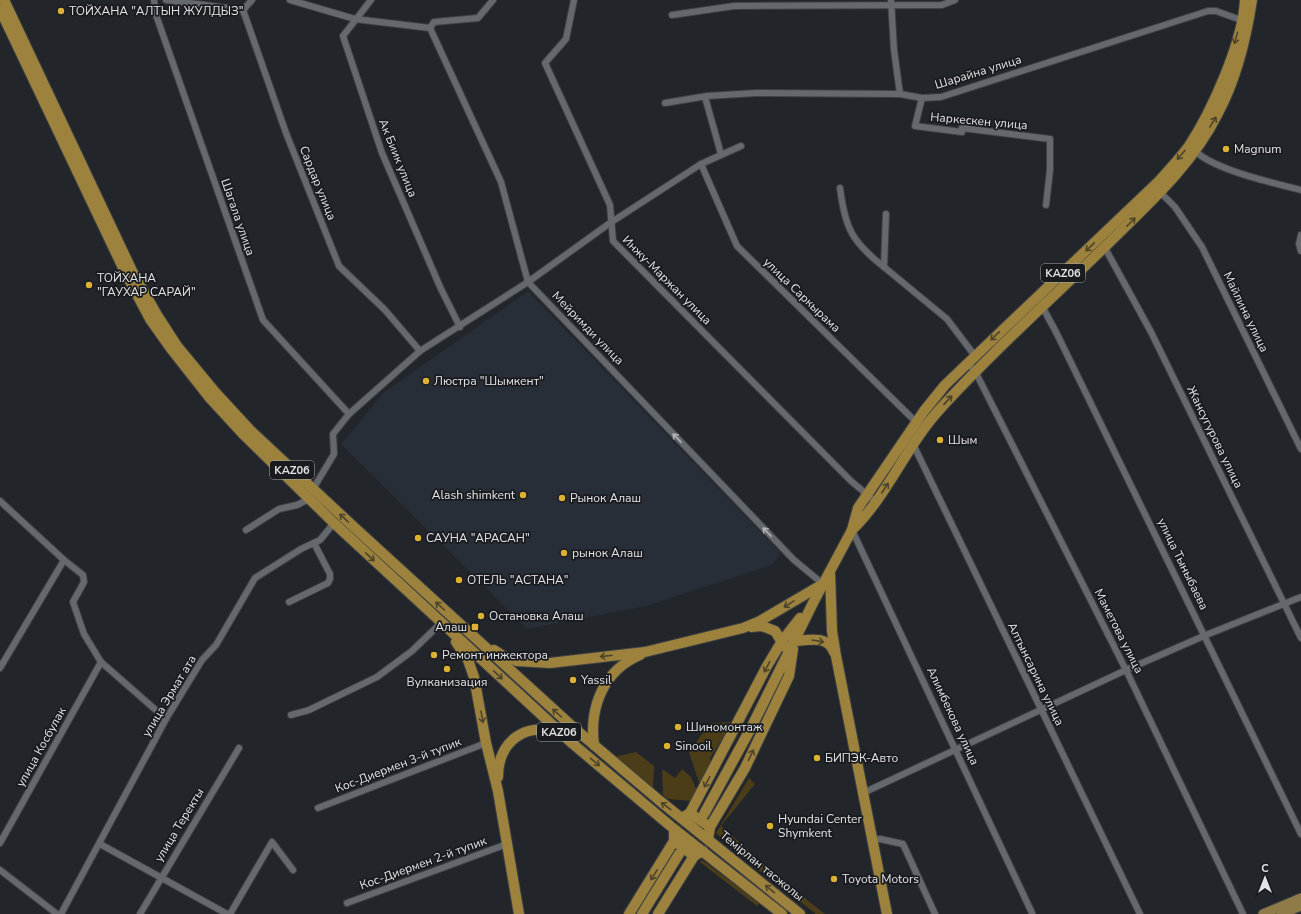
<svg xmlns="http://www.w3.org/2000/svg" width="1301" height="914" font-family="'Nunito Sans',sans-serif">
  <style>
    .built { fill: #282e37 }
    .green { fill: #4b3d18 }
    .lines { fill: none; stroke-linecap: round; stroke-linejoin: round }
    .minor-casing { stroke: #3f4144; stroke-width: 8 }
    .primary-casing { stroke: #3f4144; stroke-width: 11 }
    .trunk-casing { stroke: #3f4144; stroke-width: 12 }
    .minor { stroke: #65686d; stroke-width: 6 }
    .primary { stroke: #8e7b48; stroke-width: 9 }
    .trunk { stroke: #9c823c; stroke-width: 10 }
    .oneway { stroke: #4d442b }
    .oneway2 { stroke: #afb2b6 }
    .poi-dot { fill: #ddb133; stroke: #191b1f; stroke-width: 1.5 }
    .labels { text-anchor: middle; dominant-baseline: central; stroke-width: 3.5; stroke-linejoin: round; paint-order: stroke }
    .shield { fill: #191b1f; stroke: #a5a7aa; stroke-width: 1 }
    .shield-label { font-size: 11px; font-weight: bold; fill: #e1e3e6 }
    .poi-label { font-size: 12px; fill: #e1e3e6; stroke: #191b1f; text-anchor: start }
    .street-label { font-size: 12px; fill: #e1e3e6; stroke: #191b1f }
  </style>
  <rect width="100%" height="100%" fill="#222529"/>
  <polygon class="built" points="528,291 781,553 772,565 647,606 527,629 341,444 383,393"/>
  <g class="green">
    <polygon points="739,722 730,737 723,738 710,758 712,767 701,789 689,752 710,723"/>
    <polygon points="636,752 654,766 653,788 613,757"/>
    <polygon points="662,769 675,778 682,769 691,777 699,796 692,801 668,799 663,795"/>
    <polygon points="749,778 755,784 721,826 775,874 770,880 716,833"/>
    <polygon points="702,860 760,903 757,906 700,862"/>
    <polygon points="788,885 825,914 816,914 784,889"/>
  </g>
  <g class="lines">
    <defs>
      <g id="minor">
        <polyline points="154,0 156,15 263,320 349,414"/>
        <polyline points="166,0 243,10"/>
        <polyline points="252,0 243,10 286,133 339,266 385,310 420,351"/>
        <polyline points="290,0 355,19 430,28 434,22 478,18 493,0"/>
        <polyline points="371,0 343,36 382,153 441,289 460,327"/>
        <polyline points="574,0 566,39 545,63 610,205 613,241 851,481 876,502"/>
        <polyline points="891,0 894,50 900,94"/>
        <polyline points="672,15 734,6 942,5 955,0"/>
        <polyline points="430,28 501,182 528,282 794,560 823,584"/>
        <polyline points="705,97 721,154"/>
        <polyline points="922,98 915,126 962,132 962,128 1050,139 1050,170 1046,205"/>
        <polyline points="665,103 707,96 756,93 900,94 922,98 941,97 1208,11 1216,11 1241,20"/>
        <path d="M 1195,151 C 1215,170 1273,183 1301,190"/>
        <polyline points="701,164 737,246 916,422"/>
        <path d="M 840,188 C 845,228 852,242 884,267 L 886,214"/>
        <polyline points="1160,192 1175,207 1202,247 1301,449"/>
        <polyline points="1301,235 1299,244 1301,251"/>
        <polyline points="1105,248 1151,332 1301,638"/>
        <polyline points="884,267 947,319 975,356"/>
        <polyline points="1042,306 1057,334 1301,834"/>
        <polyline points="967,363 975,371 1126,670 1243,914"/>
        <polyline points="913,444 1140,914"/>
        <polyline points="313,489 334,454 333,434 349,414 420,351 528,282 610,223 701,164 741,146"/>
        <polyline points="0,501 64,560 83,575 84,582 73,602 84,634 101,662 166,719"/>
        <polyline points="246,530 279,509 297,505 309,499"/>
        <polyline points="852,530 1032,913"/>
        <polyline points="289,602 328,583 330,579 330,574 314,543"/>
        <polyline points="0,668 64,560"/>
        <polyline points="291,715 309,710 377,677 412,651 442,622"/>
        <polyline points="863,793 1126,670 1206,635 1301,597"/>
        <polyline points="318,808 486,743"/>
        <polyline points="872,840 880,839 903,844 935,914"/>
        <polyline points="0,843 101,662"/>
        <polyline points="100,844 227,914"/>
        <polyline points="0,870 57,914"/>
        <polyline points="347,903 507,844"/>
        <polyline points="61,914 166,719 202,660 216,645 255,578 301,549 320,540 334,523"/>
        <polyline points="140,914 239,748"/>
        <polyline points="230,914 272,842 293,870"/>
      </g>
      <g id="primary">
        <polyline points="1263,914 1301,898"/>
        <polyline points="1281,914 1301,906"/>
      </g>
      <g id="trunk">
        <polyline points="4,0 132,271 157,315 177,346 215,392 250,430 356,529 574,728 660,801 800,914"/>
        <polyline points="0,9 126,274 150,319 172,350 209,397 244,435 334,523 573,744 674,829 782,914"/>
        <path d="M 852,530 C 888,495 906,446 940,409 C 998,345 1063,289 1124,228 C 1159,194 1196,158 1218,113 C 1237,78 1246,39 1252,0"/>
        <polyline points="830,572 832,631 836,656 887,914"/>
        <polyline points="751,627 762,626 775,631 785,647"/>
        <path d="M 794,641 C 808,640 828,635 834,652"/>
        <polyline points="456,642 468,660 474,677 486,743 498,791 519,914"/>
        <polyline points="494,650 503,656 517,661 550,663 645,652 743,628 760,621 823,584"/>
        <path d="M 594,745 C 589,707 604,670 640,655"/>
        <path d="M 498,777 C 498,742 525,721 558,733"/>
        <polyline points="690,813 710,827"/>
        <path d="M 704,814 L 752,726 L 814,601 L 852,530 L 858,508 L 924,411 L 945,385 L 1159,181 C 1169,170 1180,158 1189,146 C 1212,111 1243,42 1245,0"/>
        <polyline points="682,818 690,813 767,666 782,641 800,618"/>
        <polyline points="708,839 710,827 745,768 789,676 793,649"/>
        <polyline points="674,841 694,856"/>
        <polyline points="629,914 674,841 674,829"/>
        <polyline points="642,914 679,854"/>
        <polyline points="658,914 694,856 703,851"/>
      </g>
    </defs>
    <use href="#minor" class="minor-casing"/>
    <use href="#primary" class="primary-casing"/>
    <use href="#trunk" class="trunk-casing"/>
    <use href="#minor" class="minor"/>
    <use href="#primary" class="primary"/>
    <use href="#trunk" class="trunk"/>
  </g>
  <defs><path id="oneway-shaft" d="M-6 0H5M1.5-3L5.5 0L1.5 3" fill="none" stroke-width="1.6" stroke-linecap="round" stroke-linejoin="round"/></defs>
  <g class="oneway">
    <use href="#oneway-shaft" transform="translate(1236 38) rotate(105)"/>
    <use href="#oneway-shaft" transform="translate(1213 122) rotate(-58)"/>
    <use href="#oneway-shaft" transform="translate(1181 155) rotate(130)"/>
    <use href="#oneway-shaft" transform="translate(1131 222) rotate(-45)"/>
    <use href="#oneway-shaft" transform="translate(1090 247) rotate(136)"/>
    <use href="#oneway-shaft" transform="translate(995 336) rotate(136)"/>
    <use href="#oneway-shaft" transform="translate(948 400) rotate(-47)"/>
    <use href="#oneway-shaft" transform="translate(885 488) rotate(-57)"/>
    <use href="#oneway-shaft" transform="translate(344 518) rotate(-137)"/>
    <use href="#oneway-shaft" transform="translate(370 557) rotate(43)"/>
    <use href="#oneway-shaft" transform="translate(789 604) rotate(149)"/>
    <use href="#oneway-shaft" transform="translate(440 606) rotate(-138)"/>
    <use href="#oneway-shaft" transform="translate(818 641) rotate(10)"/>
    <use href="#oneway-shaft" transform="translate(606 656) rotate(173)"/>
    <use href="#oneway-shaft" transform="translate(767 667) rotate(118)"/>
    <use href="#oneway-shaft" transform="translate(498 675) rotate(43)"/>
    <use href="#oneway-shaft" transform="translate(557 713) rotate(-138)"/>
    <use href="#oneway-shaft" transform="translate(482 717) rotate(80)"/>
    <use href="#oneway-shaft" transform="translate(751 755) rotate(-65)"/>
    <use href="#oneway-shaft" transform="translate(595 762) rotate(40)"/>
    <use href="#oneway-shaft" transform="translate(707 782) rotate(118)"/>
    <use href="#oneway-shaft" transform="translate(666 806) rotate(-143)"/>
    <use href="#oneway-shaft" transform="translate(654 875) rotate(122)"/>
    <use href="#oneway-shaft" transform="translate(770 889) rotate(-141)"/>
  </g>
  <g class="oneway2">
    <use href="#oneway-shaft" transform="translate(677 438) rotate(-134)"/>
    <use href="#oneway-shaft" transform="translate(767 532) rotate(-134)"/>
  </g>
  <g class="poi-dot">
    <circle cx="61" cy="11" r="4"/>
    <circle cx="1226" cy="149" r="4"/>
    <circle cx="89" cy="285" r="4"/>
    <circle cx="426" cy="381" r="4"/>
    <circle cx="940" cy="440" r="4"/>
    <circle cx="523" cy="495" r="4"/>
    <circle cx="562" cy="498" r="4"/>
    <circle cx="418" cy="538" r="4"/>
    <circle cx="564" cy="553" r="4"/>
    <circle cx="459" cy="580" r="4"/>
    <circle cx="481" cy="616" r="4"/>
    <rect x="471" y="623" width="8" height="8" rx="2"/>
    <circle cx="434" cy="655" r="4"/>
    <circle cx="447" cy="669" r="4"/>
    <circle cx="573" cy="680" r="4"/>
    <circle cx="678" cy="727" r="4"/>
    <circle cx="667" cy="746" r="4"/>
    <circle cx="817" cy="758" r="4"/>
    <circle cx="770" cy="826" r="4"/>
    <circle cx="834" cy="879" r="4"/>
  </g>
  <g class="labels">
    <g class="shield">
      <rect x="1041" y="264" width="44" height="18" rx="3"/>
      <rect x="270" y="461" width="44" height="18" rx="3"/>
      <rect x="537" y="723" width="44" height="18" rx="3"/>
    </g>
    <g class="shield-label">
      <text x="1063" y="273">KАZ06</text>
      <text x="292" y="470">KАZ06</text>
      <text x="559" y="732">KАZ06</text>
    </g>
    <g class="poi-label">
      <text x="69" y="11">ТОЙХАНА "АЛТЫН ЖУЛДЫЗ"</text>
      <text x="1234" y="149">Magnum</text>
      <text x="97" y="278">ТОЙХАНА<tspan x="97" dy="14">"ГАУХАР САРАЙ"</tspan></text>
      <text x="434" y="381">Люстра "Шымкент"</text>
      <text x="948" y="440">Шым</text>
      <text x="515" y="495" text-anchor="end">Alash shimkent</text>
      <text x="570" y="498">Рынок Алаш</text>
      <text x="426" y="538">САУНА "АРАСАН"</text>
      <text x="572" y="553">рынок Алаш</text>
      <text x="467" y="580">ОТЕЛЬ "АСТАНА"</text>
      <text x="489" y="616">Остановка Алаш</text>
      <text x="467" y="627" text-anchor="end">Алаш</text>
      <text x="442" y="655">Ремонт инжектора</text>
      <text x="581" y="680">Yassil</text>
      <text x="447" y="682" text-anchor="middle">Вулканизация</text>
      <text x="686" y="727">Шиномонтаж</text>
      <text x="675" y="746">Sinooil</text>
      <text x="825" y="758">БИПЭК-Авто</text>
      <text x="778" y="819">Hyundai Center<tspan x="778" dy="14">Shymkent</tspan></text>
      <text x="842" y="879">Toyota Motors</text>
    </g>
    <g class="street-label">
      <text transform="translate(978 72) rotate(-17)">Шарайна улица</text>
      <text transform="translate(979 121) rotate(5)">Наркескен улица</text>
      <text transform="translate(398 158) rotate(68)">Ак Биик улица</text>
      <text transform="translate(318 183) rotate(68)">Сардар улица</text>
      <text transform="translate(238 217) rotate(71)">Шагала улица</text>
      <text transform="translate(667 280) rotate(45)">Инжу-Маржан улица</text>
      <text transform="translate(802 295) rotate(44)">улица Саркырама</text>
      <text transform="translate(1246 312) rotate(64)">Майлина улица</text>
      <text transform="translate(588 328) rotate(46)">Мейримди улица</text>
      <text transform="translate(1215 437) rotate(64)">Жансугурова улица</text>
      <text transform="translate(1183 564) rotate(64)">улица Тыныбаева</text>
      <text transform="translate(1119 631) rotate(63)">Маметова улица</text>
      <text transform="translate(1036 674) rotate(64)">Алтынсарина улица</text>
      <text transform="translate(169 696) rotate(-59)">улица Эрмат ата</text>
      <text transform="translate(953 716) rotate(65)">Алимбекова улица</text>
      <text transform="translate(41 747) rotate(-61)">улица Косбулак</text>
      <text transform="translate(398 765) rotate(-21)">Кос-Диермен 3-й тупик</text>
      <text transform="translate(179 825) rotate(-59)">улица Теректы</text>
      <text transform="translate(423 863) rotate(-20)">Кос-Диермен 2-й тупик</text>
      <text transform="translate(762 866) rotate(39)">Темірлан тасжолы</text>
    </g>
  </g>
  <g transform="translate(1265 878)" stroke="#191b1f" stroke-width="3" paint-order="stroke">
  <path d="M0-3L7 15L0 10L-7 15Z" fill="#e1e3e6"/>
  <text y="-6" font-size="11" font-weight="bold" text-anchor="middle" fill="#e1e3e6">С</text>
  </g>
</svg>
